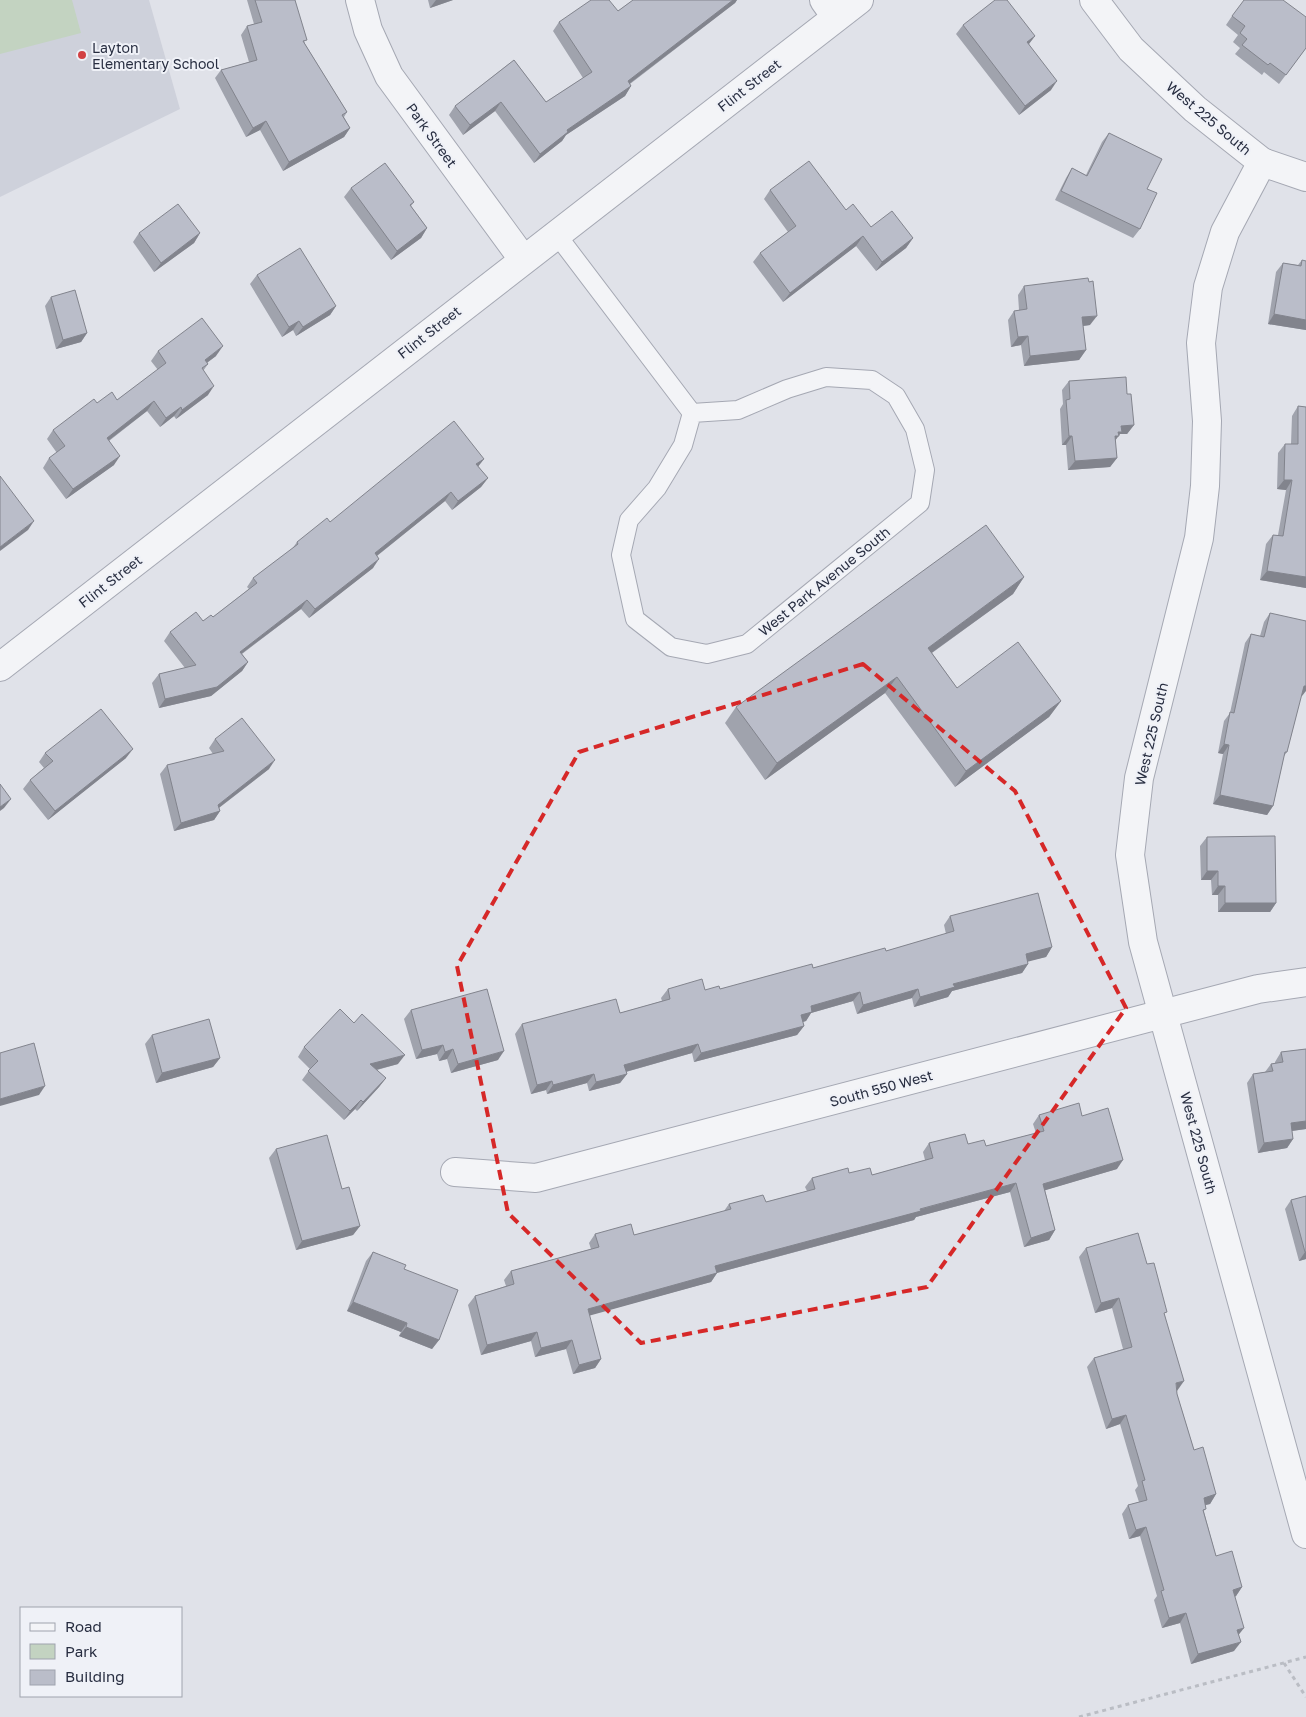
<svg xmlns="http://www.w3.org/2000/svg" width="1306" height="1717" font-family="'Golos Text',sans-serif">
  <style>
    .built { fill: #ced1db }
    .green { fill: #c3d3c1 }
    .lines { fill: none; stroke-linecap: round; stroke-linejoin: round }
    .service-casing { stroke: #a5a8b3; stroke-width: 20 }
    .minor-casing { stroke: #a5a8b3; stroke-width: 30 }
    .tertiary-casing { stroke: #a5a8b3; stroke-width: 30 }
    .path { stroke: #babdc4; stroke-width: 3; stroke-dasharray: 4 4; stroke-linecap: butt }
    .service { stroke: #f3f4f7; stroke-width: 18 }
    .minor { stroke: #f3f4f7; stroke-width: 28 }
    .tertiary { stroke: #f3f4f7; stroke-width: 28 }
    .wall { fill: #a0a3ad }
    .shaded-wall { fill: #82848d }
    .building { fill: #babdc9; stroke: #82848d }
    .marked { fill: none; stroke: #d62828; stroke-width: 4; stroke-dasharray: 10 6; stroke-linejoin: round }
    .poi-dot { fill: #d24143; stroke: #eff1f7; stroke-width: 2 }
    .labels { text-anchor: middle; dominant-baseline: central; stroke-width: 4; stroke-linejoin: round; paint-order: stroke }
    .poi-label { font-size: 14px; fill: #282e41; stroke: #eff1f7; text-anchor: start }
    .street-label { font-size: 14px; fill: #282e41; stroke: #eff1f7 }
  </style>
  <rect width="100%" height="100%" fill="#e0e2e9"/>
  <polygon class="built" points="0,0 149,0 180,109 0,197"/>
  <polygon class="green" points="0,0 72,0 81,33 0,54"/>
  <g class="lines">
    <defs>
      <polyline id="service" points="557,235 692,413 683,445 657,488 629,520 621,555 635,619 671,647 707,654 747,644 920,503 925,470 915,429 896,396 872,380 826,377 787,389 738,410 692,413"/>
      <g id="minor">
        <polyline points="360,0 368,30 389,76 523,259"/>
        <polyline points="824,0 836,17"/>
        <polyline points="1094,0 1131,49 1195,109 1262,162 1306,177"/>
        <polyline points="1262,162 1225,232 1208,287 1201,343 1207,421 1205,486 1199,538 1139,778 1130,855 1143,942 1306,1534"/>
        <polyline points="455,1172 536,1178 1258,989 1306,982"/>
      </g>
      <polyline id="tertiary" points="0,667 859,0"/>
    </defs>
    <use href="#service" class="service-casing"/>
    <use href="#minor" class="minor-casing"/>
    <use href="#tertiary" class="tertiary-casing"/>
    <g class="path">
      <polyline points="1284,1663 1306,1697"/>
      <polyline points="1079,1717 1306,1657"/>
    </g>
    <use href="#service" class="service"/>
    <use href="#minor" class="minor"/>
    <use href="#tertiary" class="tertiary"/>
  </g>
  <g class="wall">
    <polygon points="247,0 295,0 305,44 347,112 344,117 350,128 344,137 283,171 260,130 246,137 215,78 221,70 249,62 241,35 247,26 254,24"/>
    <polygon points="428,0 453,0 430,8"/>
    <polygon points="633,0 737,0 735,3 630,84 631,86 625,96 566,135 562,141 534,163 495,111 463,135 449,115 455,106 514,60 546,102 583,78 553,31 559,22 618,11"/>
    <polygon points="1232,16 1306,48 1279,84 1264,72 1262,75 1235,54 1240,48 1233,42 1238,35 1226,25"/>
    <polygon points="963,25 1035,36 1029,44 1051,90 1019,115 956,34"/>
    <polygon points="1109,133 1147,189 1140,229 1133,238 1055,200 1066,178 1072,168 1086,175 1102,142"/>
    <polygon points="351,188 414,202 411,206 427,228 421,238 391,260 344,197"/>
    <polygon points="770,190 846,210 871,227 913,238 906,248 876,271 856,246 783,302 753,262 760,253 788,232 764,199"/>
    <polygon points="139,233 200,233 194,243 154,272 133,242"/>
    <polygon points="1302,260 1306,330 1268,324 1276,272 1283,263 1298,265"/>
    <polygon points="257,275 336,306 330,315 296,336 293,330 282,337 250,284"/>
    <polygon points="1024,286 1090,325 1083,326 1086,350 1079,360 1024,366 1021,345 1011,347 1008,320 1014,311 1019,310 1018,295"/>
    <polygon points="51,297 87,333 81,342 56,349 45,306"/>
    <polygon points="158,351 216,356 207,363 208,364 203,371 208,395 176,419 174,416 160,427 147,411 109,441 114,465 66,499 43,468 49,458 57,453 47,439 53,430 97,403 117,400 158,370 151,361"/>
    <polygon points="1069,381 1127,394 1134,425 1127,434 1120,434 1115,440 1117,458 1110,467 1068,470 1066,445 1062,445 1060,409 1063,404 1062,390"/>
    <polygon points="1298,406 1306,407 1306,588 1260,580 1266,544 1273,535 1278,535 1286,490 1277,489 1278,453 1285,444 1291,444 1292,416"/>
    <polygon points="484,459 478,466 488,478 481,487 452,510 445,501 377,556 373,568 309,618 301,609 242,654 248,662 242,671 211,696 159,708 152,683 159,674 185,668 164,641 170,632 213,617 249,589 247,587 253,578 292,549 297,542 330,522"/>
    <polygon points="1024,577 1013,594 932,653 957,688 1061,701 1049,717 955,787 885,693 765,780 725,723 736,707"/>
    <polygon points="1270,613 1302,696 1301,696 1287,752 1284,756 1273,806 1267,815 1213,804 1223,754 1218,753 1224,721 1230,713 1245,643 1251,634 1260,636 1264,622"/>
    <polygon points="215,739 269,769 219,808 220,811 214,820 174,831 160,774 167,765 213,754 209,748"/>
    <polygon points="45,753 126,758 48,820 23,789 30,780 44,768 39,762"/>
    <polygon points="1207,837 1276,903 1270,912 1218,912 1218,895 1212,895 1211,880 1201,880 1200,846"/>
    <polygon points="950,916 1052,947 1046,957 1027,961 1028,964 1022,973 952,991 948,997 914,1007 912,998 857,1014 853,1001 811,1013 806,1021 803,1022 804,1026 797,1035 694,1062 692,1053 626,1072 627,1074 620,1083 589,1091 587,1083 547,1094 546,1090 531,1094 515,1034 522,1024 620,1013 662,1001 661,998 668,989 705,990 720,989 813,968 886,951 946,934 944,925"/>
    <polygon points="411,1010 498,1060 451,1073 447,1059 439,1061 437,1054 416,1059 404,1019"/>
    <polygon points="152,1035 220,1058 213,1067 156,1083 145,1044"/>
    <polygon points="304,1047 398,1064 377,1070 386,1078 379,1087 357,1111 355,1109 344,1120 302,1080 310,1069 298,1057"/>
    <polygon points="1306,1049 1306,1129 1292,1131 1293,1139 1287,1148 1258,1153 1247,1083 1253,1074 1265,1072 1271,1064 1275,1063 1275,1062 1281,1052"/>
    <polygon points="1039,1115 1082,1116 1117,1169 1045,1190 1055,1230 1049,1240 1024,1247 1010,1192 916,1217 914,1220 717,1273 711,1282 589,1315 601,1359 595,1368 573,1374 566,1349 535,1357 531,1341 481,1355 468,1305 475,1296 506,1286 504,1280 511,1271 591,1249 589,1243 595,1234 634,1235 724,1211 729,1204 766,1202 807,1191 805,1187 812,1178 849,1173 872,1175 925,1160 923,1152 929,1143 968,1144 986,1146 1036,1133 1033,1124"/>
    <polygon points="276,1149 342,1189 360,1226 353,1235 296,1250 269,1158"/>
    <polygon points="1306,1196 1306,1259 1299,1261 1285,1209 1291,1200"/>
    <polygon points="1086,1248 1147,1264 1165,1316 1177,1394 1194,1450 1216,1494 1210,1504 1205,1505 1204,1512 1216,1556 1242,1587 1236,1596 1235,1597 1238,1635 1234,1651 1191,1664 1180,1623 1162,1628 1154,1600 1157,1596 1140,1536 1129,1539 1122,1514 1128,1505 1139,1502 1135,1490 1138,1486 1120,1424 1106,1429 1087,1367 1094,1358 1123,1349 1112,1308 1095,1313 1079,1257"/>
    <polygon points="373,1252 404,1269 439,1340 432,1349 399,1336 401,1332 347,1311 366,1261"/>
  </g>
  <g class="shaded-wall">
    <polygon points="436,0 453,0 430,8"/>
    <polygon points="733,0 737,0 735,3 621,90 628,81"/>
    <polygon points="1035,36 1028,45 1027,42"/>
    <polygon points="1057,81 1051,90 1019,115 1025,106"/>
    <polygon points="631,86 625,96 566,135 562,141 534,163 540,154 567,130"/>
    <polygon points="501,102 495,111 463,135 470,125"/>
    <polygon points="266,121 260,130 246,137 253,128"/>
    <polygon points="350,128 344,137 283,171 289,162"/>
    <polygon points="427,228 421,238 391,260 397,251"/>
    <polygon points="200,233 194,243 154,272 161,263"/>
    <polygon points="863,236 856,246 783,302 790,293"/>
    <polygon points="913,238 906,248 876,271 882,262"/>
    <polygon points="336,306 330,315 296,336 303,327"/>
    <polygon points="1274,314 1306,320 1306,330 1268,324"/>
    <polygon points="1097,316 1090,325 1075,327 1082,317"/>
    <polygon points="299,321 293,330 282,337 289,327"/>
    <polygon points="87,333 81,342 56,349 63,340"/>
    <polygon points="1028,336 1021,345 1011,347 1018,337"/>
    <polygon points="223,346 216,356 198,369 205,360"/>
    <polygon points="1086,350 1079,360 1024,366 1030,356"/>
    <polygon points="214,386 208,395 176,419 182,410"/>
    <polygon points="154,401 147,411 100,447 107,438"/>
    <polygon points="181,407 174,416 160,427 166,418"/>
    <polygon points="1134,425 1127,434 1120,434 1112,445 1109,445 1121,426"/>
    <polygon points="1069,436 1072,436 1066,445 1062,445"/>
    <polygon points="120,456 114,465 66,499 73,489"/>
    <polygon points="1117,458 1110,467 1068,470 1075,461"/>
    <polygon points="484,459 477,468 476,464"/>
    <polygon points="488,478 481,487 452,510 458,501"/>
    <polygon points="1284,480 1292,480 1286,490 1277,489"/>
    <polygon points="451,492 445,501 369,562 375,553"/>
    <polygon points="34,521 28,530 0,551 0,547"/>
    <polygon points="379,559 373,568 309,618 315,609"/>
    <polygon points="1267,571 1306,577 1306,588 1260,580"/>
    <polygon points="1024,577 1013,594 916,664 928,648"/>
    <polygon points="307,600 301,609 233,660 240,652"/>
    <polygon points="248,662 242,671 211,696 159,708 165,699"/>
    <polygon points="897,677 885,693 765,780 777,763"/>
    <polygon points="1304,686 1306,686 1306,691 1302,696 1297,695"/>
    <polygon points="1061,701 1049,717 955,787 966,771"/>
    <polygon points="1224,744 1229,745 1223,754 1218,753"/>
    <polygon points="133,749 126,758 48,820 55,811"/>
    <polygon points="275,760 269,769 212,813 218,805"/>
    <polygon points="1220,795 1273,806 1267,815 1213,804"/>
    <polygon points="11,799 4,808 0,811 0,807"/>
    <polygon points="220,811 214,820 174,831 181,823"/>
    <polygon points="1207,871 1218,871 1211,880 1201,880"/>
    <polygon points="1218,886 1225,886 1218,895 1212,895"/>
    <polygon points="1225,903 1276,903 1270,912 1218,912"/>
    <polygon points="1052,947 1046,957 1019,964 1026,954"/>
    <polygon points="1028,964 1022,973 952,991 948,997 914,1007 920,997 953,984"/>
    <polygon points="918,989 912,998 857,1014 863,1005"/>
    <polygon points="860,992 853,1001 811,1013 806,1021 795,1024 801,1015 811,1006"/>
    <polygon points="804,1026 797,1035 694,1062 701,1053"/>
    <polygon points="698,1044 692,1053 618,1074 624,1065"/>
    <polygon points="443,1045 437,1054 416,1059 422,1050"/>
    <polygon points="453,1049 447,1059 439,1061 445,1052"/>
    <polygon points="504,1051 498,1060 451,1073 458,1064"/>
    <polygon points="405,1055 398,1064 364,1073 370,1064"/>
    <polygon points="220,1058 213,1067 156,1083 162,1073"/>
    <polygon points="594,1074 587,1083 547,1094 553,1085"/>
    <polygon points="627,1074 620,1083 589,1091 596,1082"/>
    <polygon points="386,1078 379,1087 357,1111 363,1102"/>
    <polygon points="552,1081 546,1090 531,1094 537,1085"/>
    <polygon points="45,1086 39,1095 0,1106 0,1099"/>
    <polygon points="361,1100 355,1109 344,1120 350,1111"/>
    <polygon points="1306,1121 1306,1129 1284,1132 1291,1123"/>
    <polygon points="1293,1139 1287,1148 1258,1153 1264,1143"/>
    <polygon points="1123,1160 1117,1169 1036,1193 1043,1184"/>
    <polygon points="1016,1183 1010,1192 916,1217 914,1220 709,1275 715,1266"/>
    <polygon points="360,1226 353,1235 296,1250 302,1241"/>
    <polygon points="1055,1230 1049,1240 1024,1247 1031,1238"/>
    <polygon points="1305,1252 1306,1252 1306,1259 1299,1261"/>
    <polygon points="717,1273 711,1282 581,1318 588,1309"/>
    <polygon points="1119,1298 1112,1308 1095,1313 1101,1303"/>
    <polygon points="353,1302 407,1323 401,1332 347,1311"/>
    <polygon points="406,1327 439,1340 432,1349 399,1336"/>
    <polygon points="537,1332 531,1341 481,1355 487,1345"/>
    <polygon points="572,1340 566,1349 535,1357 541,1348"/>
    <polygon points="601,1359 595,1368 573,1374 579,1365"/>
    <polygon points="1184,1381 1177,1391 1176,1383"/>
    <polygon points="1126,1415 1120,1424 1106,1429 1112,1419"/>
    <polygon points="1216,1494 1210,1504 1197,1507 1204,1498"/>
    <polygon points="1146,1527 1140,1536 1129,1539 1136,1530"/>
    <polygon points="1242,1587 1236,1596 1226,1599 1233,1590"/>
    <polygon points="1186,1613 1180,1623 1162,1628 1169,1618"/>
    <polygon points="1244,1628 1237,1637 1237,1630"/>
    <polygon points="1241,1642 1234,1651 1191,1664 1198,1654"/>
  </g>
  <g class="building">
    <polygon points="255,0 295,0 307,40 303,41 347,112 342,115 350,128 289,162 266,121 253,128 221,70 257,60 247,26 262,22"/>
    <polygon points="591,0 609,0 618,11 633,0 733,0 628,81 631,86 567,130 568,132 540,154 501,102 470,125 455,106 514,60 546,102 592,72 559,22"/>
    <polygon points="995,0 1007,0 1035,36 1027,42 1057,81 1025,106 963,25"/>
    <polygon points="1244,0 1283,0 1306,17 1306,48 1286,75 1270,63 1268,65 1242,45 1247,39 1240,33 1245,26 1232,16"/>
    <polygon points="1109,133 1162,159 1147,189 1157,193 1140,229 1061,191 1072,168 1087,176"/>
    <polygon points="809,161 846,210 853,204 871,227 892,211 913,238 882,262 863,236 790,293 760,253 796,226 770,190"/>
    <polygon points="385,163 414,202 410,205 427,228 397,251 351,188"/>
    <polygon points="178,204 200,233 161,263 139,233"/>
    <polygon points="300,248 336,306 303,327 299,321 289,327 257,275"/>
    <polygon points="1302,260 1306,261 1306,320 1274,314 1283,263 1301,266"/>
    <polygon points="1088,278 1089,282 1093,281 1097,316 1082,317 1086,350 1030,356 1028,336 1018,337 1014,311 1027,309 1024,286"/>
    <polygon points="75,290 87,333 63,340 51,297"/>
    <polygon points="202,318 223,346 205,360 208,364 202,368 214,386 182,410 181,407 166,418 154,401 107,438 120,456 73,489 49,458 65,446 53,430 94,399 97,403 112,392 117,400 166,363 158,351"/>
    <polygon points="1126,377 1127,394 1131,394 1134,425 1121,426 1122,432 1118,432 1119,436 1115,436 1117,458 1075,461 1072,436 1069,436 1066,400 1070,399 1069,381"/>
    <polygon points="1298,406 1306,407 1306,577 1267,571 1273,535 1283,536 1292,480 1284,480 1285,444 1298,444"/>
    <polygon points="454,421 484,459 476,464 488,478 458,501 451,492 375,553 379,559 315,609 307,600 240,652 248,662 217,687 165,699 159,674 196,665 170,632 196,612 203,621 211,615 213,617 257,583 253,578 298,544 297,542 327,518 330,522"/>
    <polygon points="0,476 34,521 0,547"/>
    <polygon points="986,525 1024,577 928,648 957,688 1018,642 1061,701 966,771 897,677 777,763 736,707"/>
    <polygon points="1270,613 1306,621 1306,686 1304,686 1287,752 1285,752 1273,806 1220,795 1229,745 1224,744 1230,712 1234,713 1251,634 1264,637"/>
    <polygon points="101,709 133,749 55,811 30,780 53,761 45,753"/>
    <polygon points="242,718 275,760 218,805 220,811 181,823 167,765 224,751 215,739"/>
    <polygon points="0,784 11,799 0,807"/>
    <polygon points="1275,836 1276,903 1225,903 1225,886 1218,886 1218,871 1207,871 1207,837"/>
    <polygon points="1038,893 1052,947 1026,954 1028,964 953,984 955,987 920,997 918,989 863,1005 860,992 811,1006 812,1012 801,1015 804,1026 701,1053 698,1044 624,1065 627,1074 596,1082 594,1074 553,1085 552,1081 537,1085 522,1024 616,999 620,1013 670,999 668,989 702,979 705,990 719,986 720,989 812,964 813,968 885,948 886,951 954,931 950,916"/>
    <polygon points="487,989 504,1051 458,1064 453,1049 445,1052 443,1045 422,1050 411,1010"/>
    <polygon points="340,1009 354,1023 362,1014 405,1055 370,1064 386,1078 363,1102 361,1100 350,1111 308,1071 318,1061 304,1047"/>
    <polygon points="209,1019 220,1058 162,1073 152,1035"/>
    <polygon points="34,1043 45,1086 0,1099 0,1053"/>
    <polygon points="1306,1049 1306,1121 1291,1123 1293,1139 1264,1143 1253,1074 1273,1071 1271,1064 1283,1062 1281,1052"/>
    <polygon points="1079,1103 1082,1116 1108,1108 1123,1160 1043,1184 1055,1230 1031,1238 1016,1183 920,1209 921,1211 715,1266 717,1273 588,1309 601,1359 579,1365 572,1340 541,1348 537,1332 487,1345 475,1296 514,1284 511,1271 599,1247 595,1234 631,1224 634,1235 731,1209 729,1204 763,1195 766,1202 815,1189 812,1178 848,1168 849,1173 870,1168 872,1175 933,1158 929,1143 965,1134 968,1144 984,1140 986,1146 1044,1131 1039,1115"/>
    <polygon points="327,1135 342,1189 349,1187 360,1226 302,1241 276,1149"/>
    <polygon points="1306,1196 1306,1252 1305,1252 1291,1200"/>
    <polygon points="1138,1233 1147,1264 1154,1263 1167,1312 1164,1313 1184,1381 1176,1383 1177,1394 1194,1450 1203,1447 1216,1494 1204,1498 1206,1509 1203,1510 1216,1556 1232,1551 1242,1587 1233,1590 1244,1628 1237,1630 1241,1642 1198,1654 1186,1613 1169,1618 1161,1591 1164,1590 1146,1527 1136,1530 1128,1505 1147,1500 1142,1481 1145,1480 1126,1415 1112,1419 1094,1358 1132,1347 1119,1298 1101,1303 1086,1248"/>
    <polygon points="373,1252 406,1265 404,1269 458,1290 439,1340 406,1327 407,1323 353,1302"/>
  </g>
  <path class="marked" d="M 863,664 L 1015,791 L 1126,1008 L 927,1287 L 641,1343 L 508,1213 L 457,966 L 579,752 Z"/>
  <circle class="poi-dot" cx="82" cy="55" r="5"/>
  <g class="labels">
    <g class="poi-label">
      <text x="92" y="47">Layton<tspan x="92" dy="16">Elementary School</tspan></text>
    </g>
    <g class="street-label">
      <text transform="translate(749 85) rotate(-38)">Flint Street</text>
      <text transform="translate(1209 118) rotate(40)">West 225 South</text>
      <text transform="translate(432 135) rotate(54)">Park Street</text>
      <text transform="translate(429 332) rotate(-38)">Flint Street</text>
      <text transform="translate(110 581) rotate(-38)">Flint Street</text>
      <text transform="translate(824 581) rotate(-39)">West Park Avenue South</text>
      <text transform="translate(1151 734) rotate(-77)">West 225 South</text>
      <text transform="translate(881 1088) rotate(-15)">South 550 West</text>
      <text transform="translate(1199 1143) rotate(75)">West 225 South</text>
    </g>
  </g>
  <rect x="20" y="1607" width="162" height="90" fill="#eff1f7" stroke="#9fa3ae"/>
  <rect x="30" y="1623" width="25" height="8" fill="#f3f4f7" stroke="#9fa3ae"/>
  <text x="65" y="1632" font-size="15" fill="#282e41">Road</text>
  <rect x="30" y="1644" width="25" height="15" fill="#c3d3c1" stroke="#9fa3ae"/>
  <text x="65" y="1657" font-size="15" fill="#282e41">Park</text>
  <rect x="30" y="1670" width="25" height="15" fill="#babdc9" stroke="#9fa3ae"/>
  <text x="65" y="1682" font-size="15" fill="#282e41">Building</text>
</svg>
